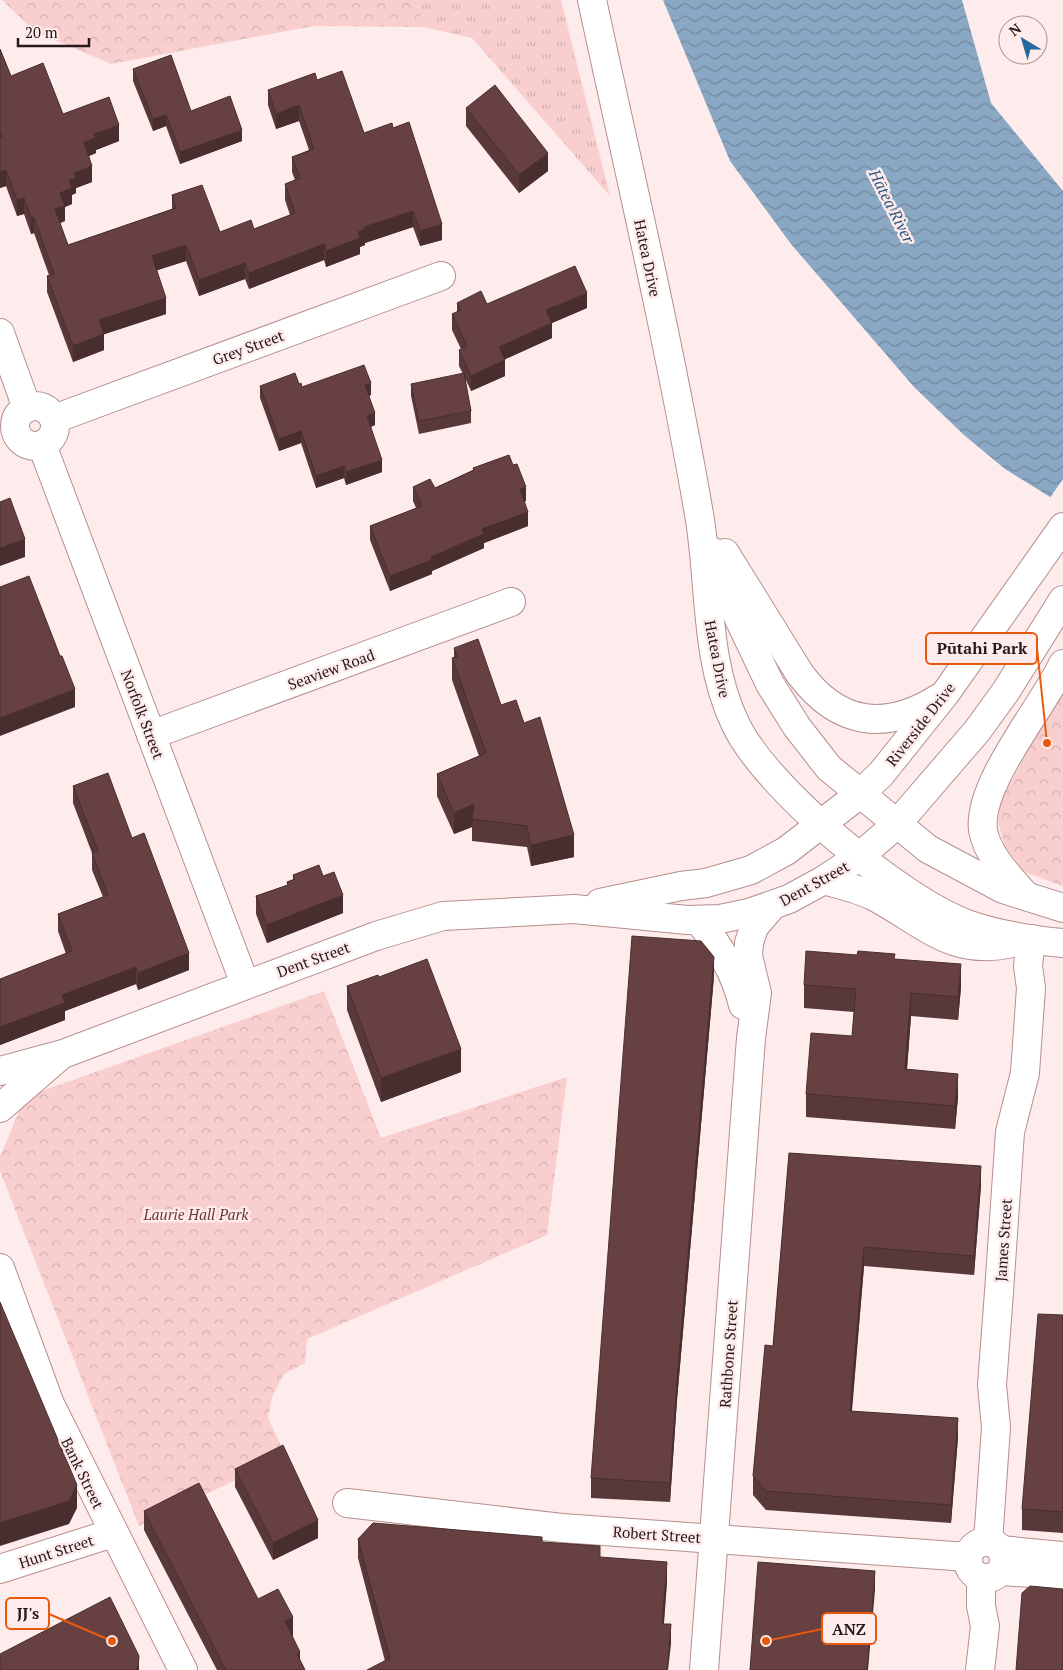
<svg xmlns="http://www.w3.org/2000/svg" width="1063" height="1670" font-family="'PT Serif',serif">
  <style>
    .grass { fill: url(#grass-tufts) }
    .forest { fill: url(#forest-crowns) }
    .water { fill: url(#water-waves) }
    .pier { fill: #feecec }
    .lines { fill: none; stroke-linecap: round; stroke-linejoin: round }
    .minor-casing { stroke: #b68e8e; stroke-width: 30 }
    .tertiary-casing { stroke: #b68e8e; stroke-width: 30 }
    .secondary-casing { stroke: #b68e8e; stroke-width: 30 }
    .minor { stroke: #fff; stroke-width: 28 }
    .tertiary { stroke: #fff; stroke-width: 28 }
    .secondary { stroke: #fff; stroke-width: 28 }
    .wall { fill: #593839 }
    .shaded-wall { fill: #482e2e }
    .building { fill: #674142; stroke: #482e2e }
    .labels { text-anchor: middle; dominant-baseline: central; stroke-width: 5; stroke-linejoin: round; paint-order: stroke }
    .street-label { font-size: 15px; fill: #271818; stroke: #feecec }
    .park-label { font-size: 15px; font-style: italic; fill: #6f3538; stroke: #feecec }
    .water-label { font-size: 16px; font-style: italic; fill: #2a587f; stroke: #feecec }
    .leader { fill: none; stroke: #e8590c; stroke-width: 2 }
    .callout-dot { fill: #e8590c; stroke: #feecec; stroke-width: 2 }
    .callout { fill: #feecec; stroke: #e8590c; stroke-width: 2 }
    .callout-label { font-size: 16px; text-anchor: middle; font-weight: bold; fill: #271818 }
  </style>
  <defs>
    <pattern id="grass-tufts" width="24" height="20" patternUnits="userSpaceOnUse" patternTransform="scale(1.25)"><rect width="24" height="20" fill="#f9cece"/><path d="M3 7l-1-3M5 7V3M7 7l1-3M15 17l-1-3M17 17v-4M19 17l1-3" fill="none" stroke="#d5b0b0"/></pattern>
    <pattern id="forest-crowns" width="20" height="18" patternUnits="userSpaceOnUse" patternTransform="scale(1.25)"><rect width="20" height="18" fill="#f9cece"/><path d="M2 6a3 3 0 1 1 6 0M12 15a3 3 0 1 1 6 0" fill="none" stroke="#d5b0b0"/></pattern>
    <pattern id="water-waves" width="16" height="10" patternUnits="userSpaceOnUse" patternTransform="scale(1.25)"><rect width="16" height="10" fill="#8aa8c4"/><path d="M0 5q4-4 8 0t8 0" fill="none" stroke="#71889e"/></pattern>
  </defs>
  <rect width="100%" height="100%" fill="#feecec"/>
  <polygon class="grass" points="416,0 561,0 610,196 472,38 424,27"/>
  <g class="forest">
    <polygon points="2,0 416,0 424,27 314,26 111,64 34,31"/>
    <polygon points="1063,686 1063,886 1024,872 1005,847 998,822 1001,800"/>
    <polygon points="324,991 381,1138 567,1077 547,1235 307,1339 305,1363 284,1374 272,1397 268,1418 286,1456 139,1526 0,1171 0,1157 25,1097"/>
  </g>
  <polygon class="water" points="663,0 962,0 991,103 1063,191 1063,508 1050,497 1005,469 964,435 914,387 791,244 730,161"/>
  <polygon class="pier" points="1063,479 1063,511 1049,499"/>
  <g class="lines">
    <defs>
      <g id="minor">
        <polyline points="0,333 27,408"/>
        <circle cx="35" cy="426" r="20"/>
        <polyline points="54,419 441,276"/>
        <polyline points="42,445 245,984"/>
        <polyline points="151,735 511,602"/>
        <polyline points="347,1503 562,1528 715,1539"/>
        <polyline points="0,1569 113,1533"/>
      </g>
      <g id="tertiary">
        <path d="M 698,920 C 720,946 735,972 743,1005"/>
        <polyline points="715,1539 968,1557"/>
        <circle cx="986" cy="1560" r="18"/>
        <polyline points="988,1542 996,1427 992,1385 999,1292 1010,1132 1025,1073 1031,988 1028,966 1031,939"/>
        <polyline points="1001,1550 1063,1556"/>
        <polyline points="1001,1571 1063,1575"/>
        <polyline points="704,1670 751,1038 757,993 748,956 749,943 754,927 772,906"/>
        <polyline points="980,1670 985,1626 981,1606 981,1578"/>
      </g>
      <g id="secondary">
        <path d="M 592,0 C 629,171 669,341 699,514 C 711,583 704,658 735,723 C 765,788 900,899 967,924 C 998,935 1031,940 1063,943"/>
        <polyline points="713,552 739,619 770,684 797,727 829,768 928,849 1003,889 1063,908"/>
        <path d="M 725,553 L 800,674 C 838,725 885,732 939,698"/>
        <path d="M 824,880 C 841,885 860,889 875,897 C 924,923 952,957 1012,943"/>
        <path d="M 1026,896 C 1010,878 987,855 983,830 C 977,784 1043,707 1063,664"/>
        <polyline points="600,903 681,886 706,883 751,870 786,851 860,794 881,774 945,694 1063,527"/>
        <polyline points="0,1071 63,1054 376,936 443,916 574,909 687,920 720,919 749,913 789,899 824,880 860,856 896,825 977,731 1006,691 1063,600"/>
        <polyline points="0,1108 60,1056"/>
        <polyline points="0,1268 50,1404 183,1670"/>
      </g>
    </defs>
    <use href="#minor" class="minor-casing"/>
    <use href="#tertiary" class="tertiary-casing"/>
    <use href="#secondary" class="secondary-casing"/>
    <use href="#minor" class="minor"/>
    <use href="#tertiary" class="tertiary"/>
    <use href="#secondary" class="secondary"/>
  </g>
  <g class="wall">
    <polygon points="0,49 11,76 63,114 119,141 96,150 96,153 89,156 92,182 76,188 76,193 72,195 72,204 65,207 65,221 60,223 68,245 172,209 172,195 220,232 254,229 290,215 285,200 285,184 295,180 292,172 292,157 309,150 299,121 276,129 268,105 268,90 317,80 364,133 442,240 420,246 413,227 365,243 365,245 360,247 360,254 326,267 324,260 249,289 245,279 199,296 186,261 157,270 166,314 104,334 104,350 73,362 47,292 47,276 49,275 34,233 31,234 24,214 17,216 6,186 0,188"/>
    <polygon points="133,69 191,111 242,141 180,164 166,126 153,131 133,81"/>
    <polygon points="466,108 548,171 519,193 466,126"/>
    <polygon points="457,303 587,308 552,323 552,338 505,359 505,376 471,391 465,378 471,411 471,423 419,434 411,396 411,384 463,374 459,366 459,350 461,349 452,330 452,314 457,312"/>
    <polygon points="260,386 302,387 371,395 369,396 375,425 371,427 382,472 346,485 344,478 316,488 301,443 279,451 260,398"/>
    <polygon points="473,468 526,501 524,502 528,526 484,543 484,548 432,571 432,574 390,591 370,540 370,526 416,508 413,501 413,487 435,488 473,470"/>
    <polygon points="454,648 501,705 574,857 531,866 527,847 472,841 472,827 454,834 437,796 437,774 479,756 452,680 452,658 454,657"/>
    <polygon points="73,786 132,838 189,970 138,990 136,984 65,1011 65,1020 0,1045 66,954 58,931 58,914 103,897 92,870 92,853 73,803"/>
    <polygon points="293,875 323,876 343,913 267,943 256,914 256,896 287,885 287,882 293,880"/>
    <polygon points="895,959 961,987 958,1020 911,1016 907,1070 958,1097 955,1129 806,1117 806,1094 852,1036 854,1012 804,1008 804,985"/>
    <polygon points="714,976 677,1400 670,1502 591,1498 591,1478"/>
    <polygon points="379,977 461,1072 381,1102 347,1010 347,986"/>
    <polygon points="789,1153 981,1185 974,1275 864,1266 852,1411 958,1437 951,1523 766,1510 753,1495 753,1476 773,1346"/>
    <polygon points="1063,1315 1063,1533 1022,1530 1022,1509"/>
    <polygon points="235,1469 318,1538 273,1560 235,1487"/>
    <polygon points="144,1511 258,1599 293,1636 292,1637 300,1660 305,1670 217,1670 144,1530"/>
    <polygon points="358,1539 542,1542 600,1557 667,1581 664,1624 671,1644 385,1661 358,1558"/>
  </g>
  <g class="shaded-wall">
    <polygon points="299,105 299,121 276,129 276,114"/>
    <polygon points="166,115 166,126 153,131 153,119"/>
    <polygon points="119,125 119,141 96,150 96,153 84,158 84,142 94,134"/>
    <polygon points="242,130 242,141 180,164 180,152"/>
    <polygon points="548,153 548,171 519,193 519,175"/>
    <polygon points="92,166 92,182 76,188 76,193 72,195 72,204 65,207 65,221 55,225 55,209 60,193 74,173"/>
    <polygon points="6,170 6,186 0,188 0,172"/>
    <polygon points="24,198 24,214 17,216 17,200"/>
    <polygon points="413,211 413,227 365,243 365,245 360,247 360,254 326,267 326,251 364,227"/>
    <polygon points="34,217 34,233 31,234 31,218"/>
    <polygon points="442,224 442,240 420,246 420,231"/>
    <polygon points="324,244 324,260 249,289 249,273"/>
    <polygon points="186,245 186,261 152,272 152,256"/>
    <polygon points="245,263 245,279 199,296 199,280"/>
    <polygon points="587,293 587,308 552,323 552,338 499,362 499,347 546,310"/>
    <polygon points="166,298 166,314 99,336 99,320"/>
    <polygon points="104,334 104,350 73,362 73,346"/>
    <polygon points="505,360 505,376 471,391 471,376"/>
    <polygon points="371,383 371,395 365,397 365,385"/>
    <polygon points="375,413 375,425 367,428 367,416"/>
    <polygon points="301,431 301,443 279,451 279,439"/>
    <polygon points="382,460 382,472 346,485 346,472"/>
    <polygon points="344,466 344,478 316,488 316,476"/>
    <polygon points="526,487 526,501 520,503 520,489"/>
    <polygon points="528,512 528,526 484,543 484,548 432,571 432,574 390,591 390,576 431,557 482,529"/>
    <polygon points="25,539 25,557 0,566 0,548"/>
    <polygon points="75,689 75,707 0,736 0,718"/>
    <polygon points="474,804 472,827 454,834 454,813"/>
    <polygon points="574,835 574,857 531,866 531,845"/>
    <polygon points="343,895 343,913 267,943 267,925"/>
    <polygon points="189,953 189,970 138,990 138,973"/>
    <polygon points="714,957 714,976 677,1400 670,1502 670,1483 677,1380"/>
    <polygon points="961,964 961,987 958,1020 958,997"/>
    <polygon points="136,967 136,984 65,1011 65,1020 0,1045 0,1027 62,995"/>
    <polygon points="911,993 911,1016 905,1093 905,1069"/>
    <polygon points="461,1049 461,1072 381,1102 381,1078"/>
    <polygon points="958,1074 958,1097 955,1129 955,1106"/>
    <polygon points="981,1166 981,1185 974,1275 974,1256"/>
    <polygon points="864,1247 864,1266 850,1429 850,1411"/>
    <polygon points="958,1418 958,1437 951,1523 951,1505"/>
    <polygon points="77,1485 77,1508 69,1524 0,1546 0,1523"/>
    <polygon points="318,1520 318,1538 273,1560 273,1543"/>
    <polygon points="667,1562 667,1581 662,1643 662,1624"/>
    <polygon points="875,1571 875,1590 868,1670 867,1670"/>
    <polygon points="293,1617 293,1636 285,1640 285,1621"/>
    <polygon points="671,1624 671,1644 668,1670 667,1670"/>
    <polygon points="300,1652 300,1670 297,1654"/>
    <polygon points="139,1656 139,1670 135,1670"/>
  </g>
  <g class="building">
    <polygon points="0,49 11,76 43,63 63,114 109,97 119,125 94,134 96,138 84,142 92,166 74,173 76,178 69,180 72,188 60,193 65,206 55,209 68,245 176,208 172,195 202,185 220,232 251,220 254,229 295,213 285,184 300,178 292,157 314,149 299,105 276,114 268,90 315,73 317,80 342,71 364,133 392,123 393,128 409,122 442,224 420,231 413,211 364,227 365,229 358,232 360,238 326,251 324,244 249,273 245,263 199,280 186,245 152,256 166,298 99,320 104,334 73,346 47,276 54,274 34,217 31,218 24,198 17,200 6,170 0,172 0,137 2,137 0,132"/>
    <polygon points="171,55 191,111 230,96 242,130 180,152 166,115 153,119 133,69"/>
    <polygon points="495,85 548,153 519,175 466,108"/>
    <polygon points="575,266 587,293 546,310 552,323 499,347 505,360 471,376 459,350 467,346 452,314 461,310 457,303 481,291 487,304"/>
    <polygon points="364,365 371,383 365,385 375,413 367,416 382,460 346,472 344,466 316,476 301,431 279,439 260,386 295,373 299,384 301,383 302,387"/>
    <polygon points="464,373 471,411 419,421 411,384"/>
    <polygon points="509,455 513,465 517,464 526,487 520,489 528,512 482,529 484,534 431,557 432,560 390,576 370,526 422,506 413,487 430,479 435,488 474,470 473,468"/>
    <polygon points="10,498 25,539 0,548 0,502"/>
    <polygon points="29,576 60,656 62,656 75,689 0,718 0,587"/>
    <polygon points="478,639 501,705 516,700 524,723 540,717 574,835 531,845 527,826 472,819 474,804 454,813 437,774 486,753 452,658 457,657 454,648"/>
    <polygon points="108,773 132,838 144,833 189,953 138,973 136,967 62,995 65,1003 0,1027 0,979 72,951 58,914 108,895 92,853 98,851 73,786"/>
    <polygon points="319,865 323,876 334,872 343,895 267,925 256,896 288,885 287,882 295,879 293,875"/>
    <polygon points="632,936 701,941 714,957 677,1380 670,1483 591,1478"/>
    <polygon points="806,951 857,955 858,951 895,954 894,959 961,964 958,997 911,993 905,1069 958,1074 955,1106 806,1094 811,1033 852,1036 856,989 804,985"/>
    <polygon points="427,959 461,1049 381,1078 347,986 378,975 379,977"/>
    <polygon points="789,1153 981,1166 974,1256 864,1247 850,1411 958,1418 951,1505 766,1491 753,1476 765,1345 773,1346"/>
    <polygon points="0,1302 77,1485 69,1501 0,1523"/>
    <polygon points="1038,1314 1063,1315 1063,1512 1022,1509"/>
    <polygon points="283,1445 318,1520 273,1543 235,1469"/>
    <polygon points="199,1483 258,1599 278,1589 293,1617 285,1621 300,1652 297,1654 305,1670 226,1670 144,1511"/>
    <polygon points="373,1523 542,1537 542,1542 600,1546 600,1557 667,1562 662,1624 671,1624 667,1670 367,1670 390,1658 358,1539"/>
    <polygon points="758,1562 875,1571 867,1670 750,1670"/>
    <polygon points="1030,1586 1063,1589 1063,1670 1016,1670 1022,1593"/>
    <polygon points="110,1597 139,1656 138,1667 135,1670 0,1670 0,1654"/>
  </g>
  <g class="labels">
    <g class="street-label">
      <text transform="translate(648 258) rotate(78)">Hatea Drive</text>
      <text transform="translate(248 347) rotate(-20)">Grey Street</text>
      <text transform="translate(718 659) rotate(79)">Hatea Drive</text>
      <text transform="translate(331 669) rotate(-20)">Seaview Road</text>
      <text transform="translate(143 714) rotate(69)">Norfolk Street</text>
      <text transform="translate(920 724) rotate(-52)">Riverside Drive</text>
      <text transform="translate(814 883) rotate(-29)">Dent Street</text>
      <text transform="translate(313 959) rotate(-20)">Dent Street</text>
      <text transform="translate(1003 1240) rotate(-86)">James Street</text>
      <text transform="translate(728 1354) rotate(-86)">Rathbone Street</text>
      <text transform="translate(83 1473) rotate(64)">Bank Street</text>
      <text transform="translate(657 1534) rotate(4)">Robert Street</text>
      <text transform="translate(56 1551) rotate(-18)">Hunt Street</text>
    </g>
    <g class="park-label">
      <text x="196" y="1214">Laurie Hall Park</text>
    </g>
    <g class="water-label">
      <text transform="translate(892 206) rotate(63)">Hātea River</text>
    </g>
  </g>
  <path class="leader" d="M1047 743L1037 648M112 1641L49 1614M766 1641L822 1629"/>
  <g class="callout-dot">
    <circle cx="1047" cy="743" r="5"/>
    <circle cx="112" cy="1641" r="5"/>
    <circle cx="766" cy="1641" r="5"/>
  </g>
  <g class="callout">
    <rect x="926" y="633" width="111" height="31" rx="5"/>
    <rect x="6" y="1598" width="43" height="31" rx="5"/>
    <rect x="822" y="1613" width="54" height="31" rx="5"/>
  </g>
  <g class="callout-label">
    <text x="982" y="654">Pūtahi Park</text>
    <text x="28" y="1619">JJ's</text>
    <text x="849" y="1635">ANZ</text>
  </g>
  <g transform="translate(1023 40) rotate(322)"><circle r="24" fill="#feecec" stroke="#a89797"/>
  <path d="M0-4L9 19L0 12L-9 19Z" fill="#27689e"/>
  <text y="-8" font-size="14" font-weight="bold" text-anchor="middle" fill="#271818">N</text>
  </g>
  <path d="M18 38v8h71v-8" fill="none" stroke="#271818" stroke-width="2.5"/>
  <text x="25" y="38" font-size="15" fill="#271818" stroke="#feecec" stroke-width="4" paint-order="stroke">20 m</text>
</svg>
